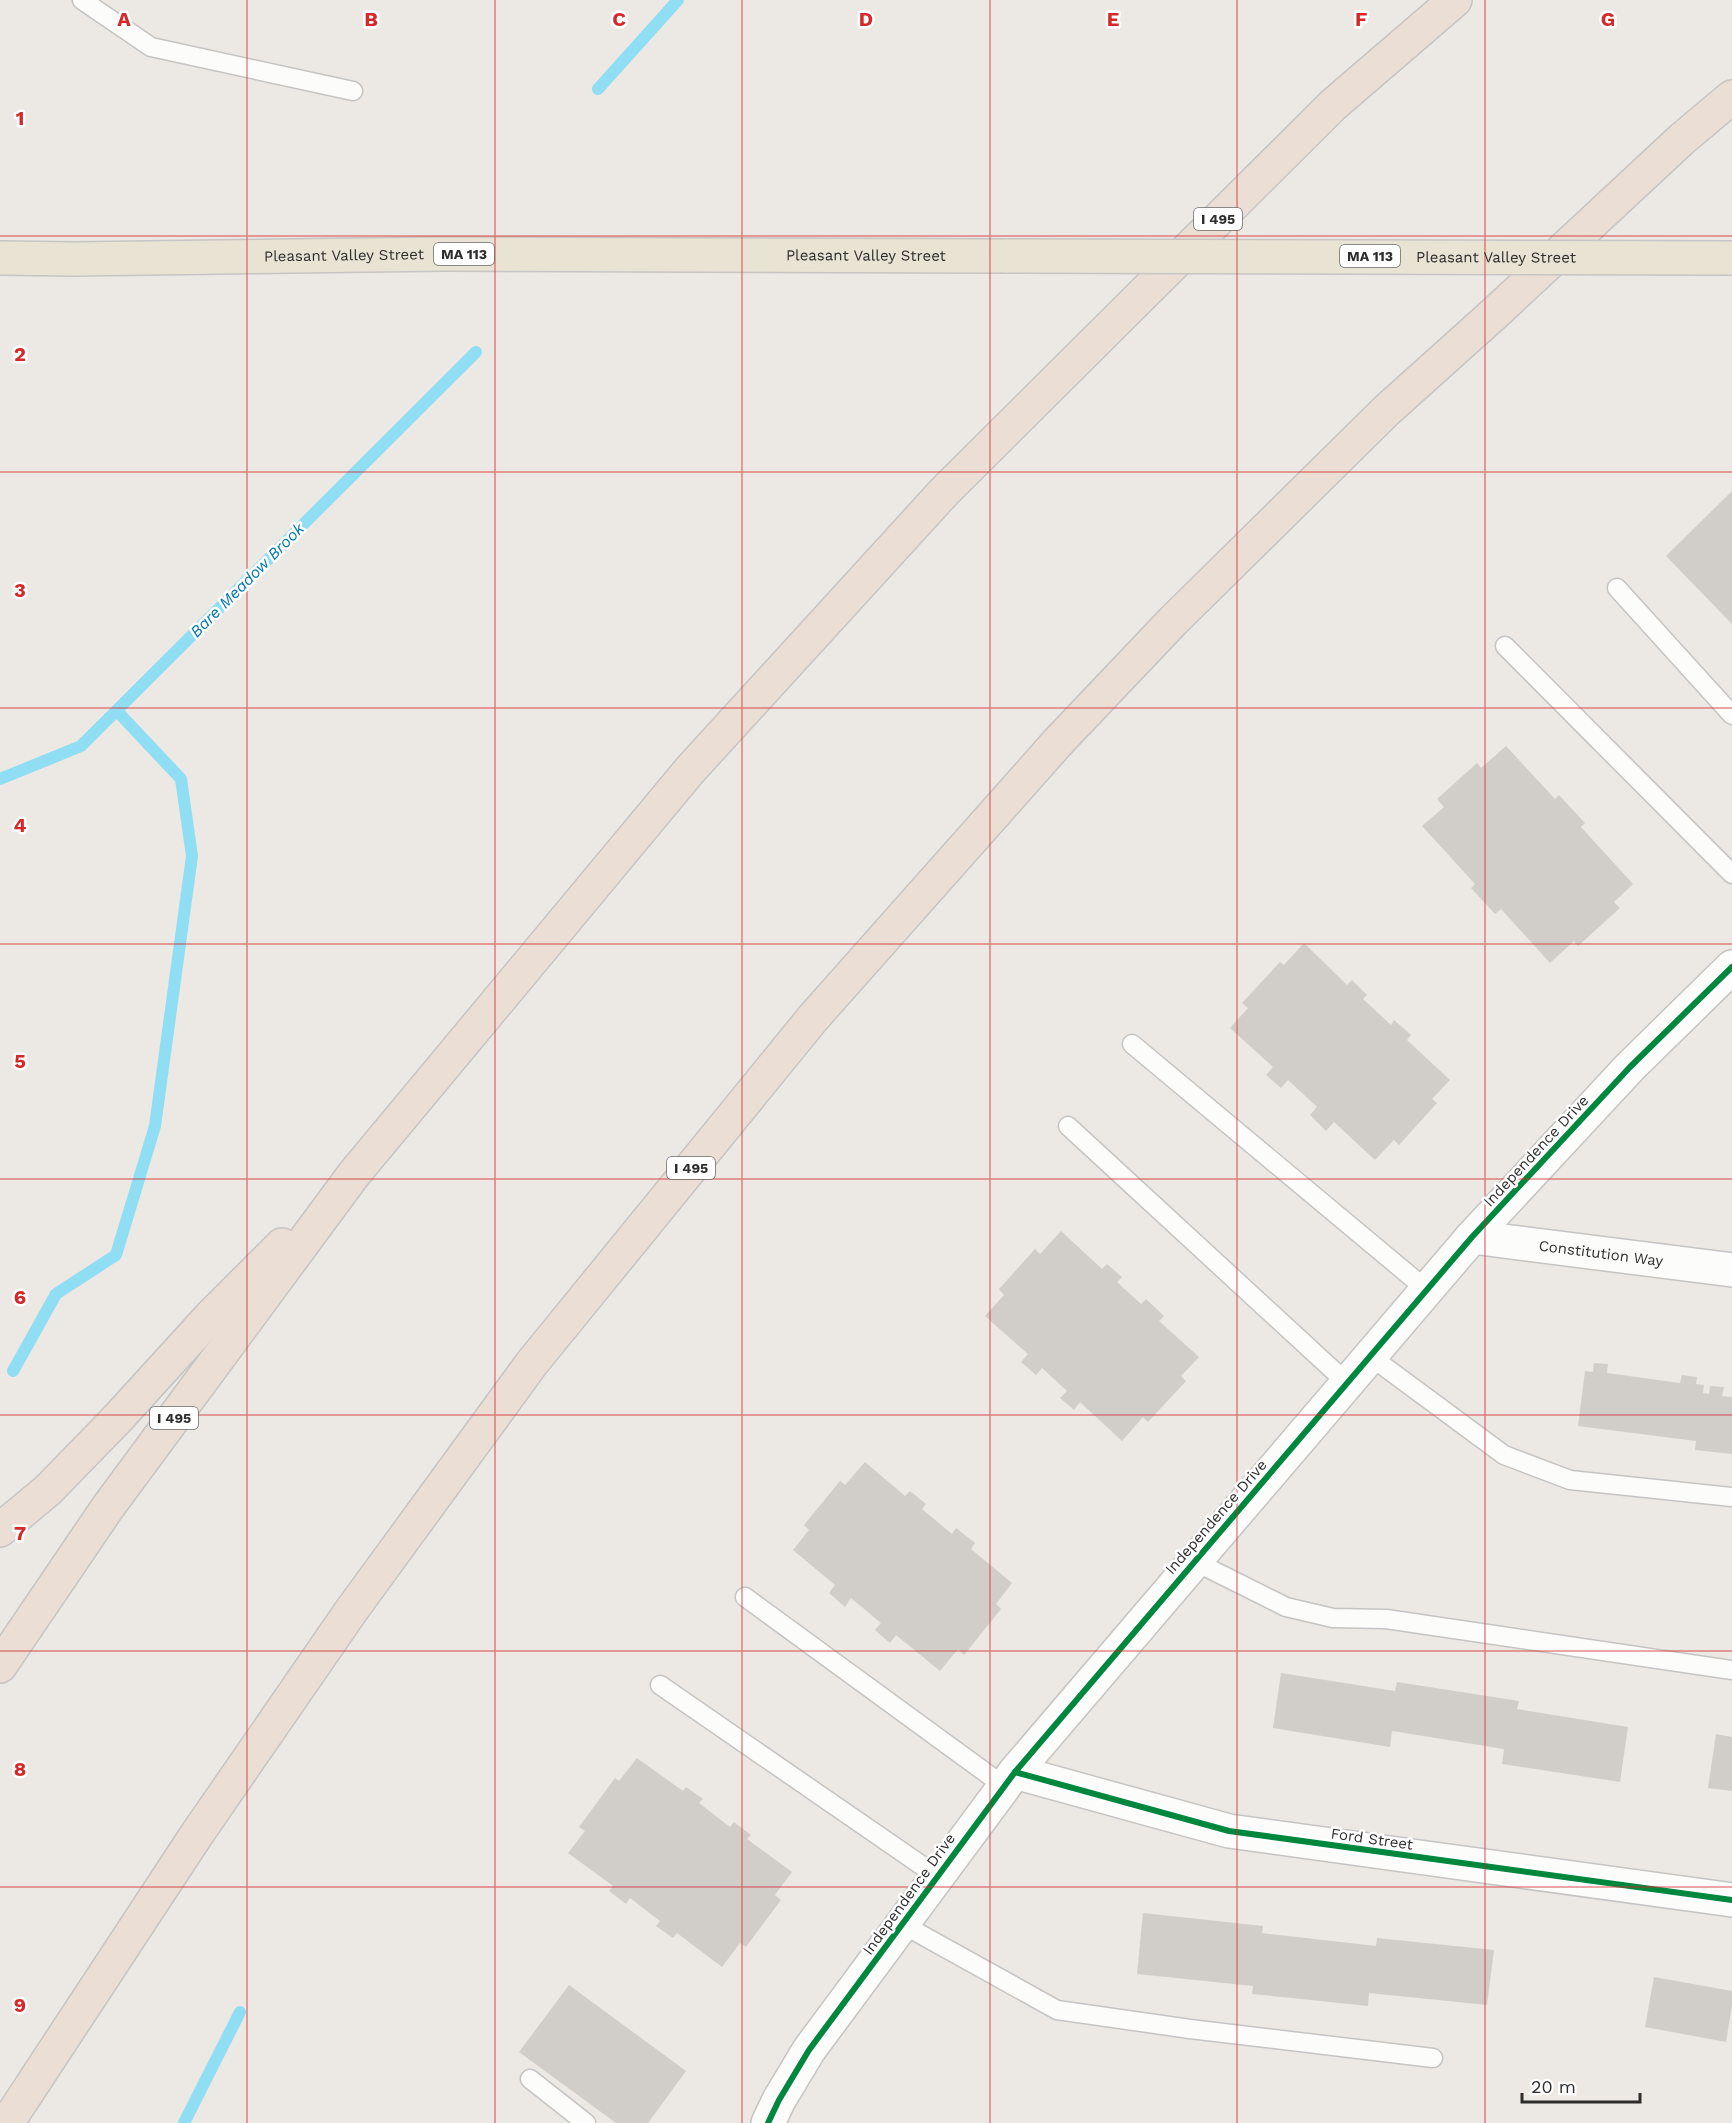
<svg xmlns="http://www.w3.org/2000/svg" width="1732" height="2123" font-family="'Work Sans',sans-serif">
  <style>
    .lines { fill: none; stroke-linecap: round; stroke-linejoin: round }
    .stream { stroke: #90def3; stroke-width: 12 }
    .building { fill: #d1ceca }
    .lane-casing { stroke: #c5c4c4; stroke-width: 21 }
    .street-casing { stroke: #c5c4c4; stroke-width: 36 }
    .primary-casing { stroke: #c6c5c3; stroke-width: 36 }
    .highway-casing { stroke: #c6c5c3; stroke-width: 36 }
    .lane { stroke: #fcfcfb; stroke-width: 18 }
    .street { stroke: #fcfcfb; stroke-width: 33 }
    .primary { stroke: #e9e3d4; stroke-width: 33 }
    .highway { stroke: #eaded5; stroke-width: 33 }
    .primary-bridge-casing { stroke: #c6c5c3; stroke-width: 36; stroke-linecap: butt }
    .primary-bridge { stroke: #e9e3d4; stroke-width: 33 }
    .cycleway-casing { stroke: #fff; stroke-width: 10 }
    .cycleway { stroke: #00873e; stroke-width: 6 }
    .grid { fill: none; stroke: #d62828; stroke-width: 1.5; stroke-opacity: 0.55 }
    .labels { text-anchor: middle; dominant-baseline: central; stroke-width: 5; stroke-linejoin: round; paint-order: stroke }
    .shield { fill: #fff; stroke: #6c6c6c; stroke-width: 1.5 }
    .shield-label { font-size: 14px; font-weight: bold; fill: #2d2d2d }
    .street-label { font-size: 15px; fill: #2d2d2d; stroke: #fff }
    .water-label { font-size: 16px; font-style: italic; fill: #0178ad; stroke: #fff }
    .grid-label { font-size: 20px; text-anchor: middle; font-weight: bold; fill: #d62828; stroke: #fff; stroke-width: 5; stroke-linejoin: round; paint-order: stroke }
  </style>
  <rect width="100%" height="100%" fill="#ece8e3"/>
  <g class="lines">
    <g class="stream">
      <polyline points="598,89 678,0"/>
      <polyline points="0,779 81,746 476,352"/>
      <polyline points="13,1371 56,1294 116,1255 155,1126 192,856 181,779 117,711"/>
      <polyline points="184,2123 240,2012"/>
    </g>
  </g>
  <g class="building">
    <polygon points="1732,491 1732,624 1666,556"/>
    <polygon points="1506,746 1555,799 1559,795 1585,823 1581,827 1633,884 1614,902 1620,908 1578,946 1574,941 1550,963 1501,909 1495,914 1471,888 1475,884 1422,826 1444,807 1437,799 1477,763 1481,768"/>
    <polygon points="1304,943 1347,985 1352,980 1367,995 1363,999 1391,1025 1394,1020 1411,1035 1407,1040 1450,1080 1432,1099 1437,1103 1399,1145 1394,1140 1375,1160 1334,1122 1326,1131 1310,1115 1317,1107 1288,1080 1281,1088 1266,1075 1273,1067 1230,1028 1248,1008 1242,1003 1280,962 1284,965"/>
    <polygon points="1061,1231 1102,1269 1107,1264 1122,1277 1117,1282 1141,1304 1146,1299 1164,1316 1159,1321 1199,1357 1181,1376 1186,1381 1148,1422 1143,1417 1122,1441 1080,1402 1074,1410 1060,1398 1067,1391 1042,1368 1036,1375 1021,1362 1028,1354 985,1316 1004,1295 999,1289 1035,1249 1040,1254"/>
    <polygon points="1594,1363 1608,1364 1607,1373 1680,1383 1682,1375 1697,1377 1696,1384 1704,1385 1703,1393 1709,1394 1710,1386 1724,1387 1722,1396 1732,1397 1732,1454 1695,1450 1696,1441 1578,1426 1585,1371 1593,1372"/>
    <polygon points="865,1462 905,1496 910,1491 926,1504 922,1509 952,1534 956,1528 975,1543 971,1549 1012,1583 996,1604 1001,1609 964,1655 958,1649 940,1671 896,1635 890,1643 875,1630 881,1623 851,1598 845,1607 829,1593 835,1585 793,1550 809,1530 804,1525 840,1481 845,1485"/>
    <polygon points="1281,1673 1395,1691 1397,1682 1519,1701 1517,1709 1628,1727 1620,1782 1502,1764 1504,1749 1392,1731 1390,1747 1273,1728"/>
    <polygon points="1716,1734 1732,1737 1732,1791 1708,1788"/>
    <polygon points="637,1758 683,1791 686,1787 703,1799 699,1803 730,1827 734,1822 751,1835 747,1839 792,1872 775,1895 781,1900 746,1947 740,1943 722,1967 677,1933 673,1938 656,1926 660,1921 630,1898 626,1904 609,1891 613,1886 568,1853 585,1831 579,1827 615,1778 619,1781"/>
    <polygon points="1143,1913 1263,1926 1262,1933 1376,1946 1377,1938 1494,1950 1487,2005 1369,1993 1368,2006 1252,1994 1253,1986 1137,1974"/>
    <polygon points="1654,1977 1732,1991 1732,2005 1726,2042 1645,2027"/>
    <polygon points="569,1985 686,2071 648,2123 616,2123 519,2052"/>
  </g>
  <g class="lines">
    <defs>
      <g id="lane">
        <polyline points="82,0 151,47 353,91"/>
        <polyline points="1617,588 1732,715"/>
        <polyline points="1505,646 1732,874"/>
        <polyline points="1132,1044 1427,1290"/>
        <polyline points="1068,1126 1347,1383"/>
        <polyline points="1370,1356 1504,1455 1570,1480 1732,1497"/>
        <polyline points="1194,1561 1286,1607 1333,1618 1386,1619 1732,1670"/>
        <polyline points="745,1597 1004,1786"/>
        <polyline points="660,1685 937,1876"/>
        <polyline points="902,1924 1057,2010 1190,2029 1433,2058"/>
        <polyline points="530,2079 586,2123"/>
      </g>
      <g id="street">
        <path id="s1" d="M 1472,1237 L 1732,1270"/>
        <polyline points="1015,1772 1229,1831 1732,1900"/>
        <polyline points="768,2123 779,2100 809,2050 1015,1772 1472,1237 1630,1067 1732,967"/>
      </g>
      <g id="primary">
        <path id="s2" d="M 0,258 L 75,259 L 444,254 L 1008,256"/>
      </g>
      <g id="highway">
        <polyline points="0,1530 48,1490 118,1418 211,1316 282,1245"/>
        <polyline points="0,1666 108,1507 354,1174 690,770 944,492 1333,105 1455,0"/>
        <polyline points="7,2123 197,1834 351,1611 532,1363 813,1018 1058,742 1173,621 1387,410 1495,313 1682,139 1732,97"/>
      </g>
    </defs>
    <use href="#lane" class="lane-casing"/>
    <use href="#street" class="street-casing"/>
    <use href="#primary" class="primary-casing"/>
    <use href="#highway" class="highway-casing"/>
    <use href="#lane" class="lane"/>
    <use href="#street" class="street"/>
    <use href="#primary" class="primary"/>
    <use href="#highway" class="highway"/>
    <defs>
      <g id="primary-bridge">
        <path id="s3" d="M 1008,256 L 1732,258"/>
      </g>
    </defs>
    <use href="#primary-bridge" class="primary-bridge-casing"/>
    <use href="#primary-bridge" class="primary-bridge"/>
    <defs>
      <g id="cycleway">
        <polyline points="1015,1772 1229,1831 1732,1900"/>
        <polyline points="768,2123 779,2100 809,2050 1015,1772 1472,1237 1630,1067 1732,967"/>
      </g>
    </defs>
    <use href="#cycleway" class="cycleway-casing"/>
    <use href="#cycleway" class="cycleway"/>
  </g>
  <path class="grid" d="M 247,0 L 247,2123M 495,0 L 495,2123M 742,0 L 742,2123M 990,0 L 990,2123M 1237,0 L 1237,2123M 1485,0 L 1485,2123M 0,236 L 1732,236M 0,472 L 1732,472M 0,708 L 1732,708M 0,944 L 1732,944M 0,1179 L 1732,1179M 0,1415 L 1732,1415M 0,1651 L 1732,1651M 0,1887 L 1732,1887"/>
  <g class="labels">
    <g class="shield">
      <rect x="1194" y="208" width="48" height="22" rx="4.5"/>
      <rect x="434" y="243" width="60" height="22" rx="4.5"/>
      <rect x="1340" y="245" width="60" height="22" rx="4.5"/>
      <rect x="667" y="1157" width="48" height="22" rx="4.5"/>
      <rect x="150" y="1407" width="48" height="22" rx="4.5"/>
    </g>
    <g class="shield-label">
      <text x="1218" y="219">I 495</text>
      <text x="464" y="254">MA 113</text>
      <text x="1370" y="256">MA 113</text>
      <text x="691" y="1168">I 495</text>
      <text x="174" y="1418">I 495</text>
    </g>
    <g class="street-label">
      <text stroke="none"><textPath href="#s2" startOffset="866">Pleasant Valley Street</textPath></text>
      <text stroke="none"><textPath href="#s2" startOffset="344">Pleasant Valley Street</textPath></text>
      <text stroke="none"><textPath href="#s3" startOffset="488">Pleasant Valley Street</textPath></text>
      <text transform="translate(1536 1151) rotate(-47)">Independence Drive</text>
      <text stroke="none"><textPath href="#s1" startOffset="130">Constitution Way</textPath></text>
      <text transform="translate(1216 1517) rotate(-49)">Independence Drive</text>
      <text transform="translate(1372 1839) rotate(8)">Ford Street</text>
      <text transform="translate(909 1894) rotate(-54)">Independence Drive</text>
    </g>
    <g class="water-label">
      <text transform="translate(247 580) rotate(-45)">Bare Meadow Brook</text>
    </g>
  </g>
  <g class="grid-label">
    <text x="124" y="26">A</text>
    <text x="371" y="26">B</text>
    <text x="619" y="26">C</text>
    <text x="866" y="26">D</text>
    <text x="1113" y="26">E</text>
    <text x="1361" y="26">F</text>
    <text x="1608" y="26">G</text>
    <text x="20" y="125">1</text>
    <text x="20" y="361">2</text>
    <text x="20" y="597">3</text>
    <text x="20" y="832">4</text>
    <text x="20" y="1068">5</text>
    <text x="20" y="1304">6</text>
    <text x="20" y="1540">7</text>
    <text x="20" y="1776">8</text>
    <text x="20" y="2012">9</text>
  </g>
  <path d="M1522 2093v9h118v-9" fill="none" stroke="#2d2d2d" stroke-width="3"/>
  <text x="1531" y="2093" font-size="18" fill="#2d2d2d" stroke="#ffffff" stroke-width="4.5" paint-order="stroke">20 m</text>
</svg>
